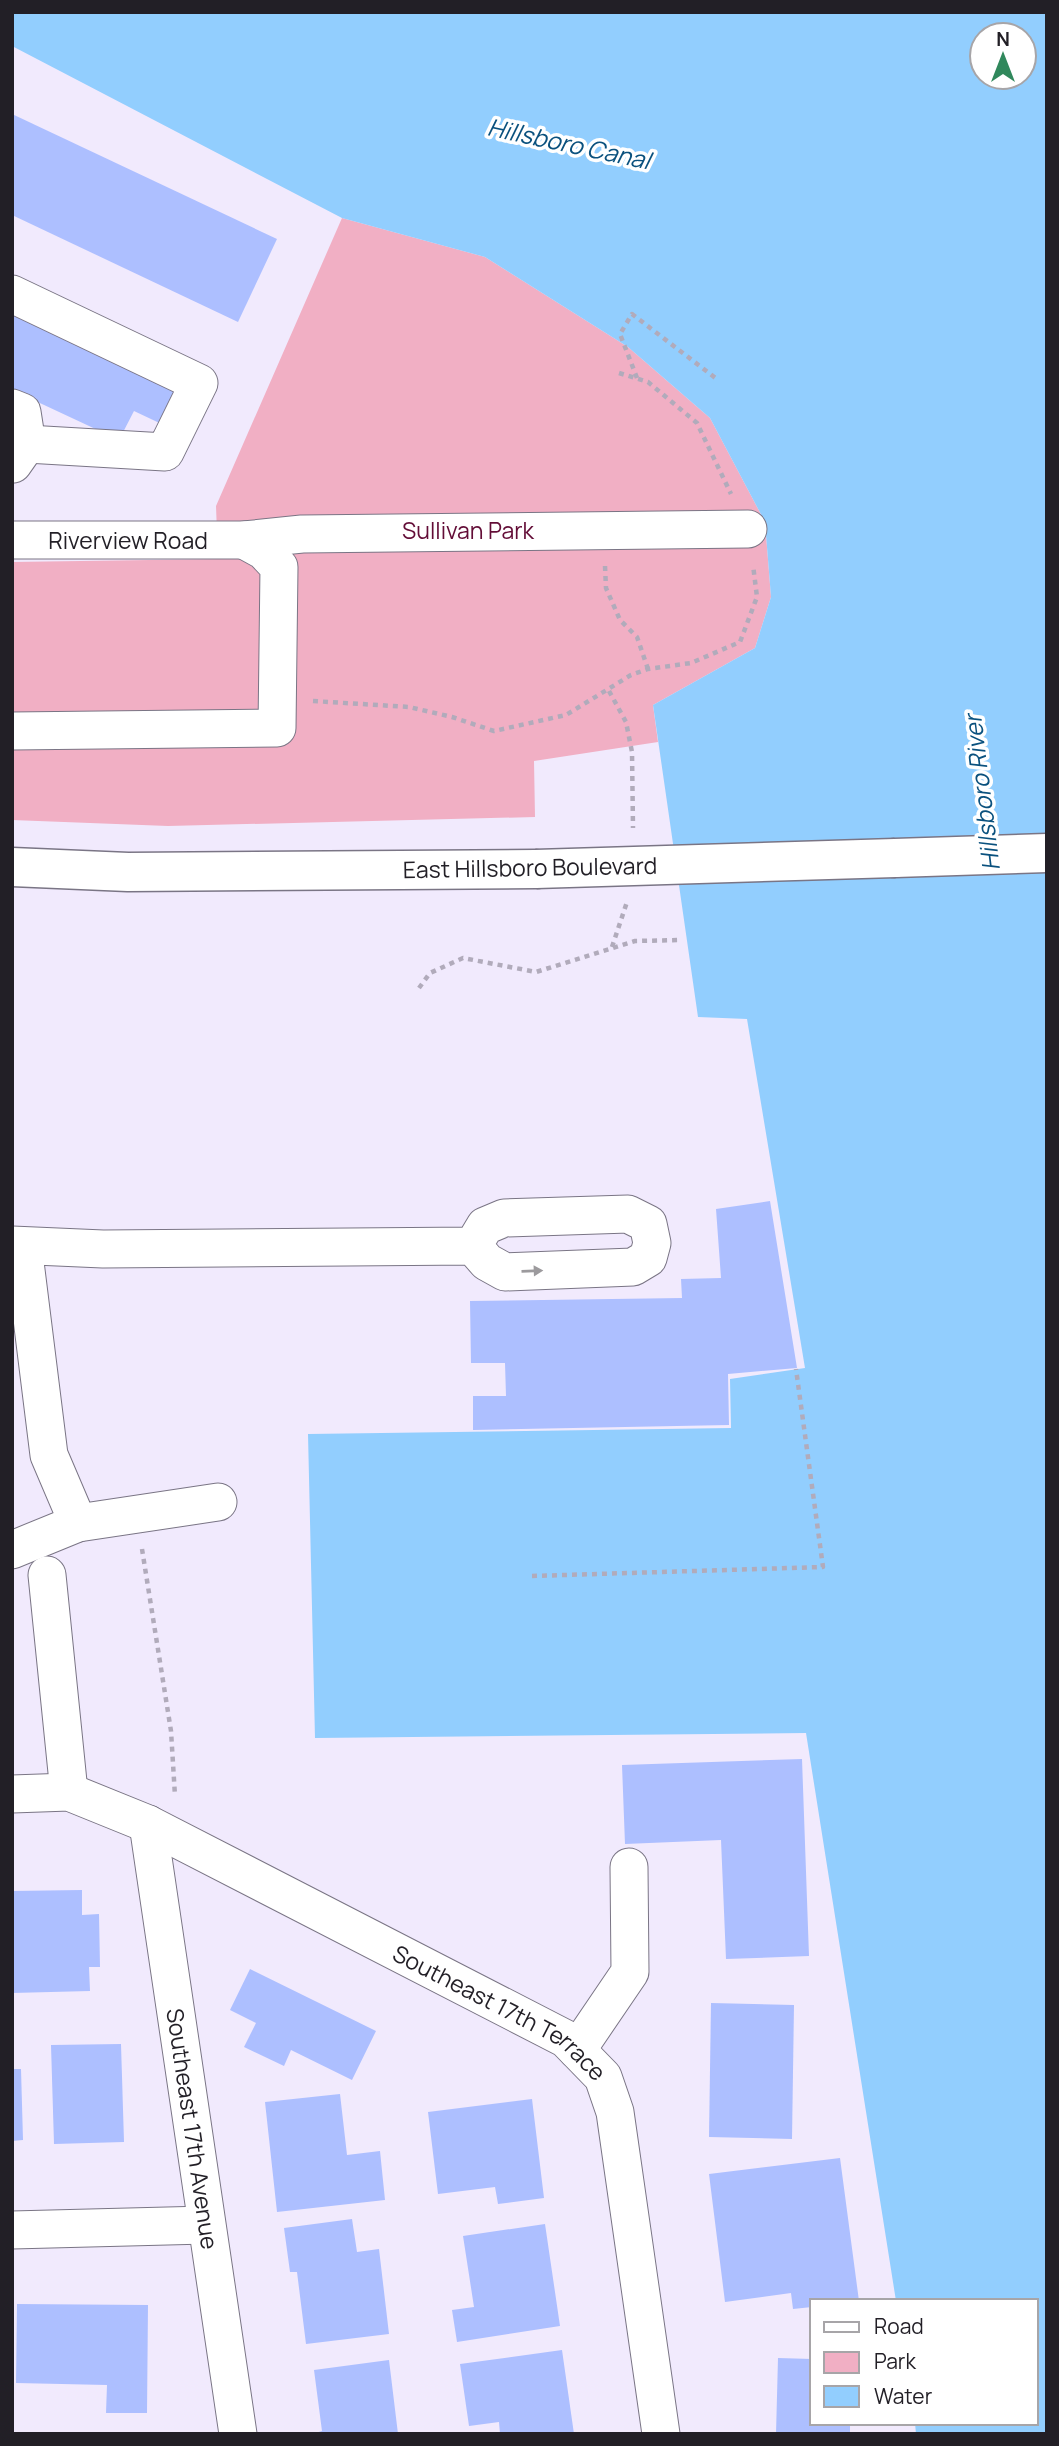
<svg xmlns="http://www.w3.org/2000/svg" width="1059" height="2446" font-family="Manrope,sans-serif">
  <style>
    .green { fill: #f1afc4 }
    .water { fill: #92cefe; fill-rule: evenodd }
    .building { fill: #adbfff }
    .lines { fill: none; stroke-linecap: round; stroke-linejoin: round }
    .minor-casing { stroke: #7a7585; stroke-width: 39 }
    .major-casing { stroke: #7a7585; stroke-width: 41 }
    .path { stroke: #b1abbb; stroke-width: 4.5; stroke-dasharray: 5 5; stroke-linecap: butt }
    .minor { stroke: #fff; stroke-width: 37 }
    .major { stroke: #fff; stroke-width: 38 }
    .major-bridge-casing { stroke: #7a7585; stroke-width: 41; stroke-linecap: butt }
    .major-bridge { stroke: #fff; stroke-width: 38 }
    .oneway { fill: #9c9a9d }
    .labels { text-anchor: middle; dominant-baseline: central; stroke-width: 7; stroke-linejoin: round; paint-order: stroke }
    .park-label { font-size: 23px; fill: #630d37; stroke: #fff }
    .street-label { font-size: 23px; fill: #221f26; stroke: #fff }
    .water-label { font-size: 24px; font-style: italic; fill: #0a517e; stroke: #fff }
  </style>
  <rect width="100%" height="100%" fill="#f1eafd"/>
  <polygon class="green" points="342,218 485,257 628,347 710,418 765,522 771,597 755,648 653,705 658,742 534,761 535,817 168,826 12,820 12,562 218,559 216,506"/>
  <path class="water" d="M 12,12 L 1047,12 L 1047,2434 L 916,2434 L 915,2423 L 1036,2423 L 1036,2301 L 896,2301 L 806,1733 L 315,1738 L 308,1434 L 731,1428 L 730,1379 L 805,1368 L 747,1019 L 698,1017 L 653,705 L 755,648 L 771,597 L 765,522 L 710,418 L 628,347 L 485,257 L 342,218 L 12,46 ZM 982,35 L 1024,35 L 1024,77 L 982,77 Z"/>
  <g class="building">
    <polygon points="12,114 277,239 238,322 12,215"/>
    <polygon points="12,308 188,391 170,428 134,411 119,440 12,390"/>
    <polygon points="770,1201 797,1368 728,1374 729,1425 473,1430 473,1396 506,1396 505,1363 471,1363 470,1301 682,1298 681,1279 721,1278 716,1209"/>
    <polygon points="802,1759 809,1956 726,1959 721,1840 625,1844 622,1765"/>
    <polygon points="82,1890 82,1915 99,1914 100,1967 89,1967 90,1991 12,1993 12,1891"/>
    <polygon points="250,1969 376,2031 352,2080 291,2050 284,2066 244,2047 256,2023 230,2010"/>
    <polygon points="711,2003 794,2005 792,2139 709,2137"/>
    <polygon points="121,2044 124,2142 54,2144 51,2045"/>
    <polygon points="12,2069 21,2069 23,2140 12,2141"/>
    <polygon points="340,2094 347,2155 380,2151 385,2200 277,2212 265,2102"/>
    <polygon points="532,2099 544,2198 498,2204 495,2187 438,2194 428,2112"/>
    <polygon points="840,2158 859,2301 812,2301 812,2307 793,2309 791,2293 725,2302 709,2174"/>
    <polygon points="352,2219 357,2252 379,2249 389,2334 306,2344 297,2272 290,2272 284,2228"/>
    <polygon points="545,2224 560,2326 457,2342 452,2310 474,2307 463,2236"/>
    <polygon points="17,2304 148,2305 147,2413 106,2413 107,2385 16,2383"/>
    <polygon points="562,2350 574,2434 500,2434 499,2422 469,2426 460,2364"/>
    <polygon points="778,2358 812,2359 812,2423 850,2423 850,2434 776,2434"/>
    <polygon points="389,2360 398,2434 312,2434 322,2431 314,2370"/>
  </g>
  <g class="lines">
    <defs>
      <g id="minor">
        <polyline points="12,294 199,383 165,452 27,444"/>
        <polyline points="12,408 22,412 27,444 13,464"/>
        <path id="s1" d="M 12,540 L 244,540 L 302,534 L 748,529"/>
        <polyline points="12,731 277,728 279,567 264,551 244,540"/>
        <polyline points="12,1245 103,1249 473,1246 487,1262 505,1272 633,1267 648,1258 652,1243 648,1224 628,1214 504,1218 485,1226 473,1246"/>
        <polyline points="23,1246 49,1455 78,1523"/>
        <polyline points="12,1550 78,1523 218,1502"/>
        <polyline points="47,1575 69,1792"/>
        <path id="s2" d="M 12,1794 L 69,1792 L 148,1824 L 566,2039 L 603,2077 L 615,2112 L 661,2434"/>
        <path id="s3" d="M 148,1824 L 238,2434"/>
        <polyline points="577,2050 630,1972 629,1867"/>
        <polyline points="12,2230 206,2225"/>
      </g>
      <g id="major">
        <polyline points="895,858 1047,853"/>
        <polyline points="12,867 128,872 536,869"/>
      </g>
    </defs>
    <use href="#minor" class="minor-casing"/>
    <use href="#major" class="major-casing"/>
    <g class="path">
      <polyline points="619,373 648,382 697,423 731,494"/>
      <polyline points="637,378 620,334 632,314 718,380"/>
      <polyline points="605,566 606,588 620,620 637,637 648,669"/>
      <polyline points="609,691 626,722 632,752 633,828"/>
      <polyline points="313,701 409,707 452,717 494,731 566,715 631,675 648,669 691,663 740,642 757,597 753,565"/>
      <polyline points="612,947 627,902"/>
      <polyline points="419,988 430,973 463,958 536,972 635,941 681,940"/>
      <polyline points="142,1549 171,1731 175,1796"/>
      <polyline points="532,1576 823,1567 796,1369"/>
    </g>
    <use href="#minor" class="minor"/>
    <use href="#major" class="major"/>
    <defs>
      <polyline id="major-bridge" points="536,869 895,858"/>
    </defs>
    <use href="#major-bridge" class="major-bridge-casing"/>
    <use href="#major-bridge" class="major-bridge"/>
  </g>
  <defs><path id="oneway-solid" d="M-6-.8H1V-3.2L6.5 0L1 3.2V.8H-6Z" transform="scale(1.75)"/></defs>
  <use class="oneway" href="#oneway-solid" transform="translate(532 1271) rotate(-2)"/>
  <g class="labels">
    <g class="park-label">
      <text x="468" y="530">Sullivan Park</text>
    </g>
    <g class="street-label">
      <text stroke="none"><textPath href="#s1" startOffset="116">Riverview Road</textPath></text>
      <text transform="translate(530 867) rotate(-1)">East Hillsboro Boulevard</text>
      <text stroke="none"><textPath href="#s2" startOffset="542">Southeast 17th Terrace</textPath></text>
      <text stroke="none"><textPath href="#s3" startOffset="308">Southeast 17th Avenue</textPath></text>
    </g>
    <g class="water-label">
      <text transform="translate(569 143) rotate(12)">Hillsboro Canal</text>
      <text transform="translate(981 793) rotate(-97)">Hillsboro River</text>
    </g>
  </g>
  <rect width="1059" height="2446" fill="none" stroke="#221f26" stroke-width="28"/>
  <rect x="810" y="2299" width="228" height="126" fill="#ffffff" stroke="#a7a5a8" stroke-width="2"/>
  <rect x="824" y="2322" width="35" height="10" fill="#ffffff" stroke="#a7a5a8" stroke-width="2"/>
  <text x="874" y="2334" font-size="21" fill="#221f26">Road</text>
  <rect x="824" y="2352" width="35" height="21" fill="#f1afc4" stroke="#a7a5a8" stroke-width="2"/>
  <text x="874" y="2369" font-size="21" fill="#221f26">Park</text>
  <rect x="824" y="2386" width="35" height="21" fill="#92cefe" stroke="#a7a5a8" stroke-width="2"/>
  <text x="874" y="2404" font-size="21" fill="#221f26">Water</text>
  <g transform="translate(1003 56)"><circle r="33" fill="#ffffff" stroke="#a7a5a8" stroke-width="2"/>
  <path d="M0-5L12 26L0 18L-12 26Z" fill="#30885c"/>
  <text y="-10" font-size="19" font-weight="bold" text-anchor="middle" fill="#221f26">N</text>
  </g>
</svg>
